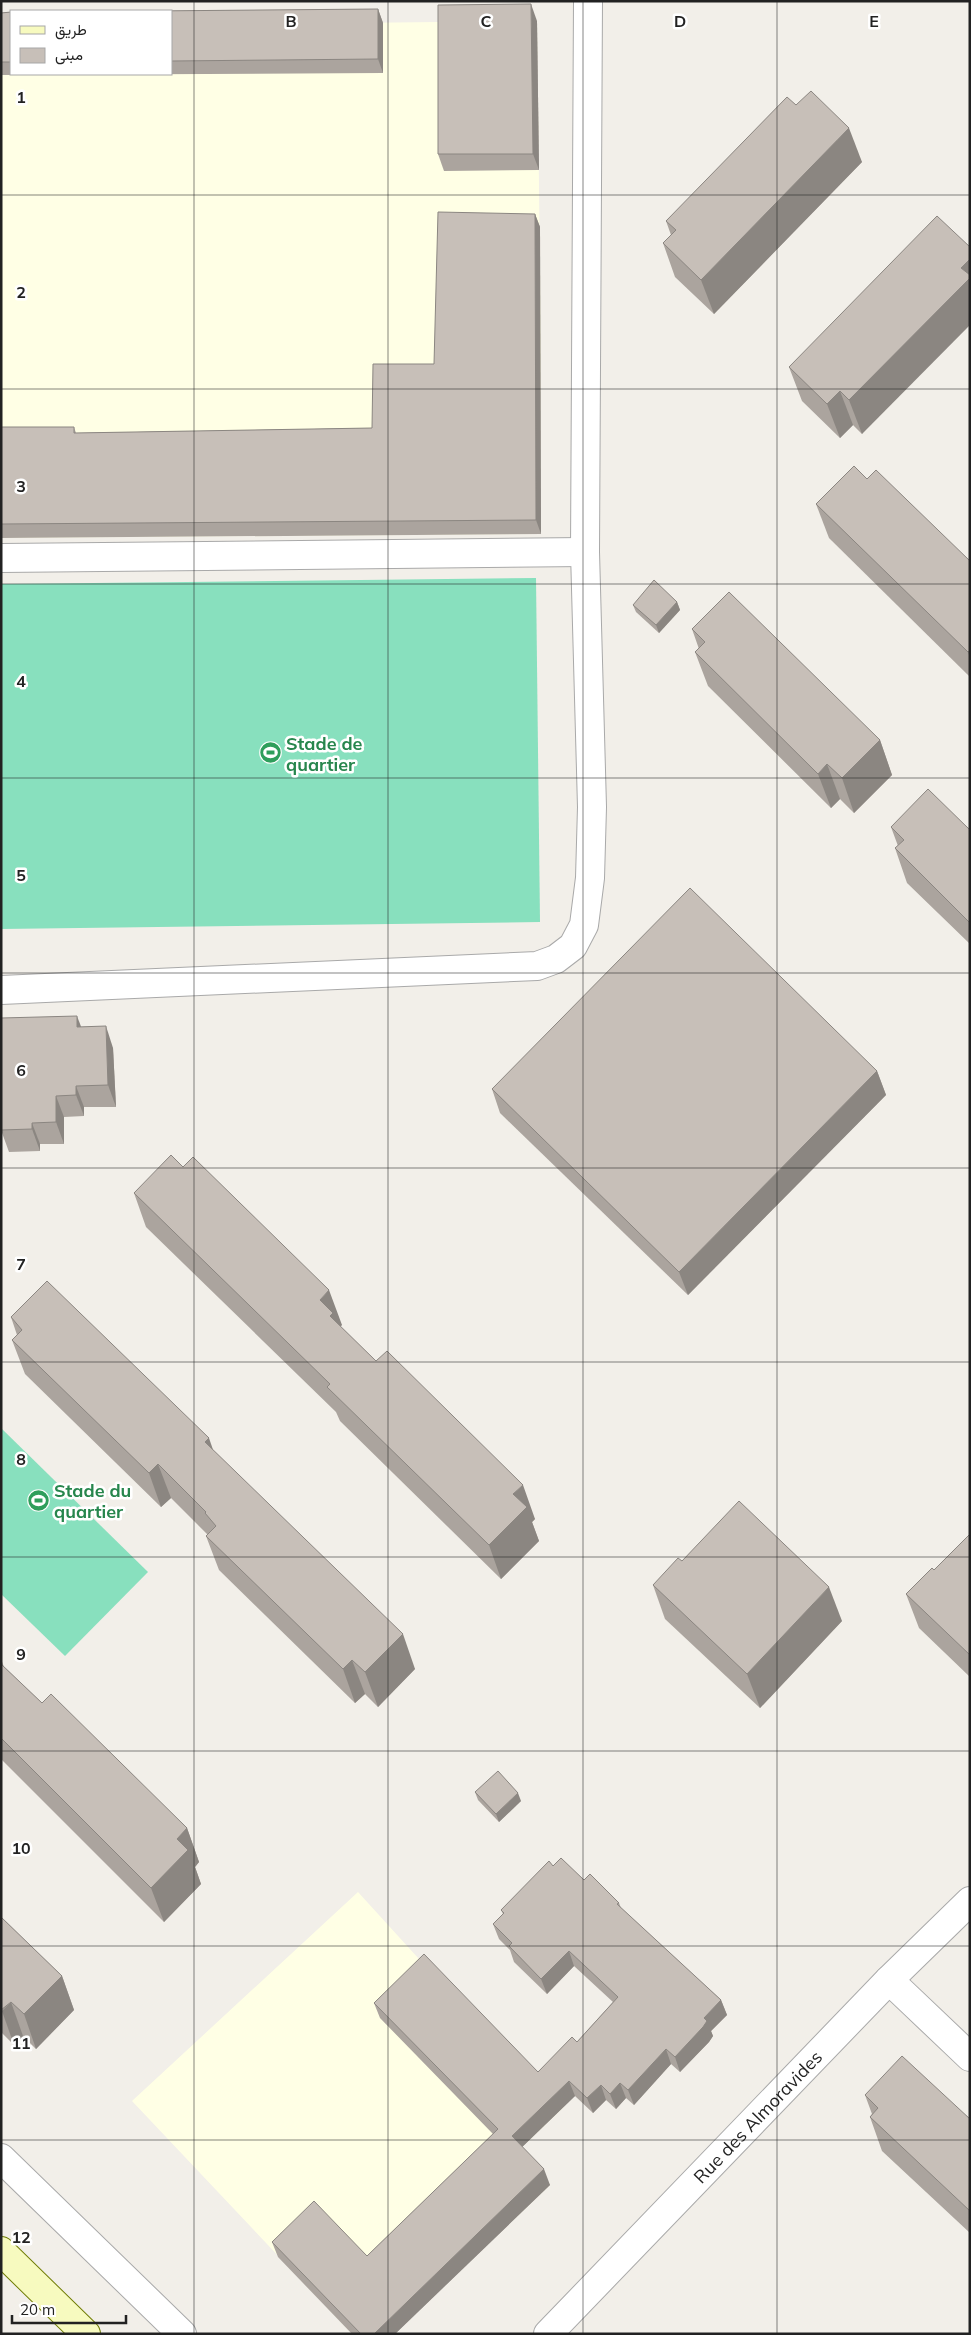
<svg xmlns="http://www.w3.org/2000/svg" width="971" height="2335" font-family="Mulish,Vazirmatn,sans-serif">
  <style>
    .education { fill: #ffffe5 }
    .pitch { fill: #88e0be }
    .lines { fill: none; stroke-linecap: round; stroke-linejoin: round }
    .street-casing { stroke: #a9a9a9; stroke-width: 30 }
    .secondary-casing { stroke: #707d05; stroke-width: 30 }
    .street { stroke: #fff; stroke-width: 28 }
    .secondary { stroke: #f7fabf; stroke-width: 28 }
    .wall { fill: #aba49e }
    .shaded-wall { fill: #8b8681 }
    .building { fill: #c7bfb8; stroke: #8b8681 }
    .grid { fill: none; stroke: #222; stroke-width: 1; stroke-opacity: 0.55 }
    .labels { text-anchor: middle; dominant-baseline: central; stroke-width: 5; stroke-linejoin: round; paint-order: stroke }
    .leisure-label { font-size: 18px; font-weight: bold; fill: #27864d; stroke: #fff; text-anchor: start }
    .street-label { font-size: 18px; fill: #222; stroke: #fff }
    .grid-label { font-size: 16px; text-anchor: middle; font-weight: bold; fill: #222; stroke: #fff; stroke-width: 5; stroke-linejoin: round; paint-order: stroke }
  </style>
  <rect width="100%" height="100%" fill="#f2efe9"/>
  <g class="education">
    <polygon points="537,21 541,349 541,534 1,538 1,26 11,74 171,74 171,25"/>
    <polygon points="358,1892 429,1970 564,2107 518,2151 550,2185 414,2315 406,2307 352,2334 132,2101"/>
  </g>
  <g class="pitch">
    <polygon points="536,578 540,922 1,929 1,584"/>
    <polygon points="1,1428 148,1572 65,1656 1,1594"/>
  </g>
  <g class="lines">
    <defs>
      <g id="street">
        <polyline points="1,558 585,552"/>
        <polyline points="1,990 537,966 556,959 573,946 584,925 590,878 592,807 585,552 588,1"/>
        <polyline points="889,1980 970,2057"/>
        <polyline points="1,2158 182,2334"/>
        <path id="s1" d="M 548,2334 L 889,1980 L 970,1901"/>
      </g>
      <polyline id="secondary" points="1,2251 86,2334"/>
    </defs>
    <use href="#street" class="street-casing"/>
    <use href="#secondary" class="secondary-casing"/>
    <use href="#street" class="street"/>
    <use href="#secondary" class="secondary"/>
  </g>
  <g class="wall">
    <polygon points="378,9 383,23 383,73 1,75 1,13 11,12 11,74 171,74 171,11"/>
    <polygon points="537,21 539,170 444,171 438,154"/>
    <polygon points="796,105 862,162 714,314 675,277 663,243 671,235 666,221"/>
    <polygon points="535,214 540,227 541,534 1,538 1,427 74,427 76,433 372,428 434,364"/>
    <polygon points="970,247 862,434 853,425 840,438 802,401 789,367"/>
    <polygon points="867,479 970,561 970,677 829,538 816,504"/>
    <polygon points="677,602 680,610 659,633 636,612 633,605"/>
    <polygon points="692,629 880,740 892,775 854,813 840,799 831,808 708,686 695,652 699,649"/>
    <polygon points="891,827 970,830 970,944 907,883 895,848 898,846"/>
    <polygon points="81,1027 113,1048 116,1107 84,1107 84,1116 64,1117 64,1144 40,1144 40,1151 9,1152 1,1130"/>
    <polygon points="877,1071 886,1095 688,1295 500,1113 492,1089"/>
    <polygon points="134,1193 342,1325 340,1326 535,1519 532,1522 539,1541 501,1579 340,1421 336,1412 146,1227"/>
    <polygon points="11,1317 212,1449 415,1669 378,1707 365,1694 355,1703 219,1570 206,1536 208,1535 171,1498 161,1507 25,1374 12,1340 17,1335"/>
    <polygon points="970,1534 970,1677 919,1628 906,1594 934,1570"/>
    <polygon points="682,1561 842,1621 760,1708 665,1619 653,1585"/>
    <polygon points="1,1659 4,1667 42,1703 187,1828 199,1862 195,1867 201,1884 164,1922 1,1759"/>
    <polygon points="475,1792 521,1801 499,1822 478,1800"/>
    <polygon points="553,1866 584,1880 619,1903 621,1908 721,2000 727,2015 711,2031 713,2036 709,2042 680,2072 671,2064 634,2105 626,2098 616,2109 606,2100 593,2113 575,2096 522,2147 550,2185 395,2334 352,2334 278,2257 272,2242 367,2256 493,2134 380,2018 374,2003 538,2072 577,2042 613,2002 574,1966 547,1994 514,1962 510,1950 499,1939 493,1924 503,1914 501,1910"/>
    <polygon points="1,1917 62,1976 74,2010 36,2049 23,2036 14,2045 1,2032"/>
    <polygon points="865,2095 970,2119 970,2233 882,2151 870,2117 872,2114"/>
  </g>
  <g class="shaded-wall">
    <polygon points="531,4 537,21 539,170 533,154"/>
    <polygon points="378,9 383,23 383,73 378,59"/>
    <polygon points="849,128 862,162 714,314 701,280"/>
    <polygon points="535,214 540,227 541,534 536,520"/>
    <polygon points="970,259 970,325 862,434 849,400 961,268"/>
    <polygon points="840,391 853,425 840,438 827,404"/>
    <polygon points="677,602 680,610 659,633 656,625"/>
    <polygon points="970,650 970,658 968,652"/>
    <polygon points="880,740 892,775 854,813 842,778"/>
    <polygon points="827,764 840,799 831,808 818,774"/>
    <polygon points="77,1016 85,1037 77,1027"/>
    <polygon points="106,1026 113,1048 116,1107 108,1085"/>
    <polygon points="877,1071 886,1095 688,1295 679,1272"/>
    <polygon points="76,1086 84,1107 84,1116 76,1095"/>
    <polygon points="56,1096 64,1117 64,1144 56,1122"/>
    <polygon points="32,1123 40,1144 40,1151 32,1129"/>
    <polygon points="329,1290 342,1325 339,1328 346,1347 320,1300"/>
    <polygon points="209,1438 221,1473 205,1442"/>
    <polygon points="158,1464 171,1498 161,1507 149,1473"/>
    <polygon points="523,1485 535,1519 532,1522 539,1541 501,1579 489,1545 513,1494"/>
    <polygon points="829,1587 842,1621 760,1708 747,1674"/>
    <polygon points="403,1634 415,1669 378,1707 365,1672"/>
    <polygon points="352,1660 365,1694 355,1703 343,1669"/>
    <polygon points="518,1793 521,1801 499,1822 496,1814"/>
    <polygon points="187,1828 199,1862 195,1867 201,1884 164,1922 151,1888 177,1839"/>
    <polygon points="569,1951 574,1966 547,1994 541,1979"/>
    <polygon points="62,1976 74,2010 36,2049 24,2014"/>
    <polygon points="721,2000 727,2015 711,2031 713,2036 709,2042 680,2072 675,2057 704,2018"/>
    <polygon points="11,2002 23,2036 14,2045 2,2011"/>
    <polygon points="666,2049 671,2064 634,2105 628,2090"/>
    <polygon points="569,2081 575,2096 517,2152 512,2136"/>
    <polygon points="620,2083 626,2098 616,2109 610,2094"/>
    <polygon points="601,2085 606,2100 593,2113 587,2098"/>
    <polygon points="544,2169 550,2185 395,2334 374,2334"/>
  </g>
  <g class="building">
    <polygon points="531,4 533,154 438,154 438,5"/>
    <polygon points="378,9 378,59 171,61 171,11 147,11"/>
    <polygon points="11,12 11,62 1,62 1,13"/>
    <polygon points="811,91 849,128 701,280 663,243 676,230 666,221 787,97 796,105"/>
    <polygon points="438,212 535,214 536,520 1,524 1,427 74,427 74,433 372,428 373,364 434,364"/>
    <polygon points="937,216 970,247 970,259 961,268 970,275 970,278 849,400 840,391 827,404 789,367"/>
    <polygon points="854,466 867,479 876,470 970,561 970,650 968,652 816,504"/>
    <polygon points="654,580 677,602 656,625 633,605"/>
    <polygon points="729,592 880,740 842,778 827,764 818,774 695,652 705,642 692,629"/>
    <polygon points="928,789 970,830 970,923 895,848 904,840 891,827"/>
    <polygon points="690,888 877,1071 679,1272 492,1089"/>
    <polygon points="77,1016 77,1027 106,1026 108,1085 76,1086 76,1095 56,1096 56,1122 32,1123 32,1129 1,1130 1,1018"/>
    <polygon points="171,1155 183,1167 193,1157 329,1290 320,1300 333,1313 330,1316 376,1361 387,1351 523,1485 513,1494 527,1507 489,1545 327,1387 330,1384 134,1193"/>
    <polygon points="47,1281 209,1438 205,1442 403,1634 365,1672 352,1660 343,1669 206,1536 216,1526 205,1513 206,1512 158,1464 149,1473 12,1340 22,1330 11,1317"/>
    <polygon points="739,1501 829,1587 747,1674 653,1585 678,1558 682,1561"/>
    <polygon points="970,1534 970,1655 906,1594 932,1568 934,1570"/>
    <polygon points="1,1664 42,1703 51,1694 187,1828 177,1839 188,1850 151,1888 1,1738"/>
    <polygon points="498,1771 518,1793 496,1814 475,1792"/>
    <polygon points="561,1858 584,1880 590,1874 619,1903 617,1904 721,2000 704,2018 707,2021 703,2027 675,2057 666,2049 628,2090 620,2083 610,2094 601,2085 587,2098 569,2081 512,2136 544,2169 374,2334 361,2334 272,2242 314,2201 367,2256 498,2129 374,2003 424,1954 538,2072 572,2037 577,2042 618,1997 569,1951 541,1979 509,1946 512,1943 493,1924 504,1913 501,1910 549,1861 553,1866"/>
    <polygon points="1,1917 62,1976 24,2014 11,2002 1,2010"/>
    <polygon points="902,2056 970,2119 970,2211 870,2117 878,2108 865,2095"/>
  </g>
  <path class="grid" d="M 194,1 L 194,2334M 388,1 L 388,2334M 583,1 L 583,2334M 777,1 L 777,2334M 1,195 L 970,195M 1,389 L 970,389M 1,584 L 970,584M 1,778 L 970,778M 1,973 L 970,973M 1,1168 L 970,1168M 1,1362 L 970,1362M 1,1557 L 970,1557M 1,1751 L 970,1751M 1,1946 L 970,1946M 1,2140 L 970,2140"/>
  <defs>
    <symbol id="stadium-disc" viewBox="-11 -11 22 22"><circle r="9.5" fill="#2e9e5b" stroke="#fff"/><path d="M0-5a6.5 5 0 1 0 0 10a6.5 5 0 1 0 0-10ZM-3.5-1.8h7v3.6h-7Z" fill="#fff"/></symbol>
  </defs>
  <g fill-rule="evenodd">
    <use href="#stadium-disc" x="258" y="740" width="25" height="25"/>
    <use href="#stadium-disc" x="26" y="1488" width="25" height="25"/>
  </g>
  <g class="labels">
    <g class="leisure-label">
      <text x="286" y="743">Stade de<tspan x="286" dy="21">quartier</tspan></text>
      <text x="54" y="1490">Stade du<tspan x="54" dy="21">quartier</tspan></text>
    </g>
    <g class="street-label">
      <text stroke="none"><textPath href="#s1" startOffset="302">Rue des Almoravides</textPath></text>
    </g>
  </g>
  <g class="grid-label">
    <text x="291" y="27">B</text>
    <text x="486" y="27">C</text>
    <text x="680" y="27">D</text>
    <text x="874" y="27">E</text>
    <text x="21" y="103">1</text>
    <text x="21" y="298">2</text>
    <text x="21" y="492">3</text>
    <text x="21" y="687">4</text>
    <text x="21" y="881">5</text>
    <text x="21" y="1076">6</text>
    <text x="21" y="1270">7</text>
    <text x="21" y="1465">8</text>
    <text x="21" y="1660">9</text>
    <text x="21" y="1854">10</text>
    <text x="21" y="2049">11</text>
    <text x="21" y="2243">12</text>
  </g>
  <rect width="971" height="2335" fill="none" stroke="#222222" stroke-width="5"/>
  <rect x="10" y="10" width="162" height="65" fill="#ffffff" stroke="#a7a7a7"/>
  <rect x="20" y="26" width="25" height="8" fill="#f7fabf" stroke="#a7a7a7"/>
  <text x="55" y="35" font-size="15" fill="#222222">طريق</text>
  <rect x="20" y="48" width="25" height="15" fill="#c7bfb8" stroke="#a7a7a7"/>
  <text x="55" y="60" font-size="15" fill="#222222">مبنى</text>
  <path d="M12 2315v8h114v-8" fill="none" stroke="#222222" stroke-width="2.5"/>
  <text x="20" y="2315" font-size="15" fill="#222222" stroke="#ffffff" stroke-width="4" paint-order="stroke">20 m</text>
</svg>
